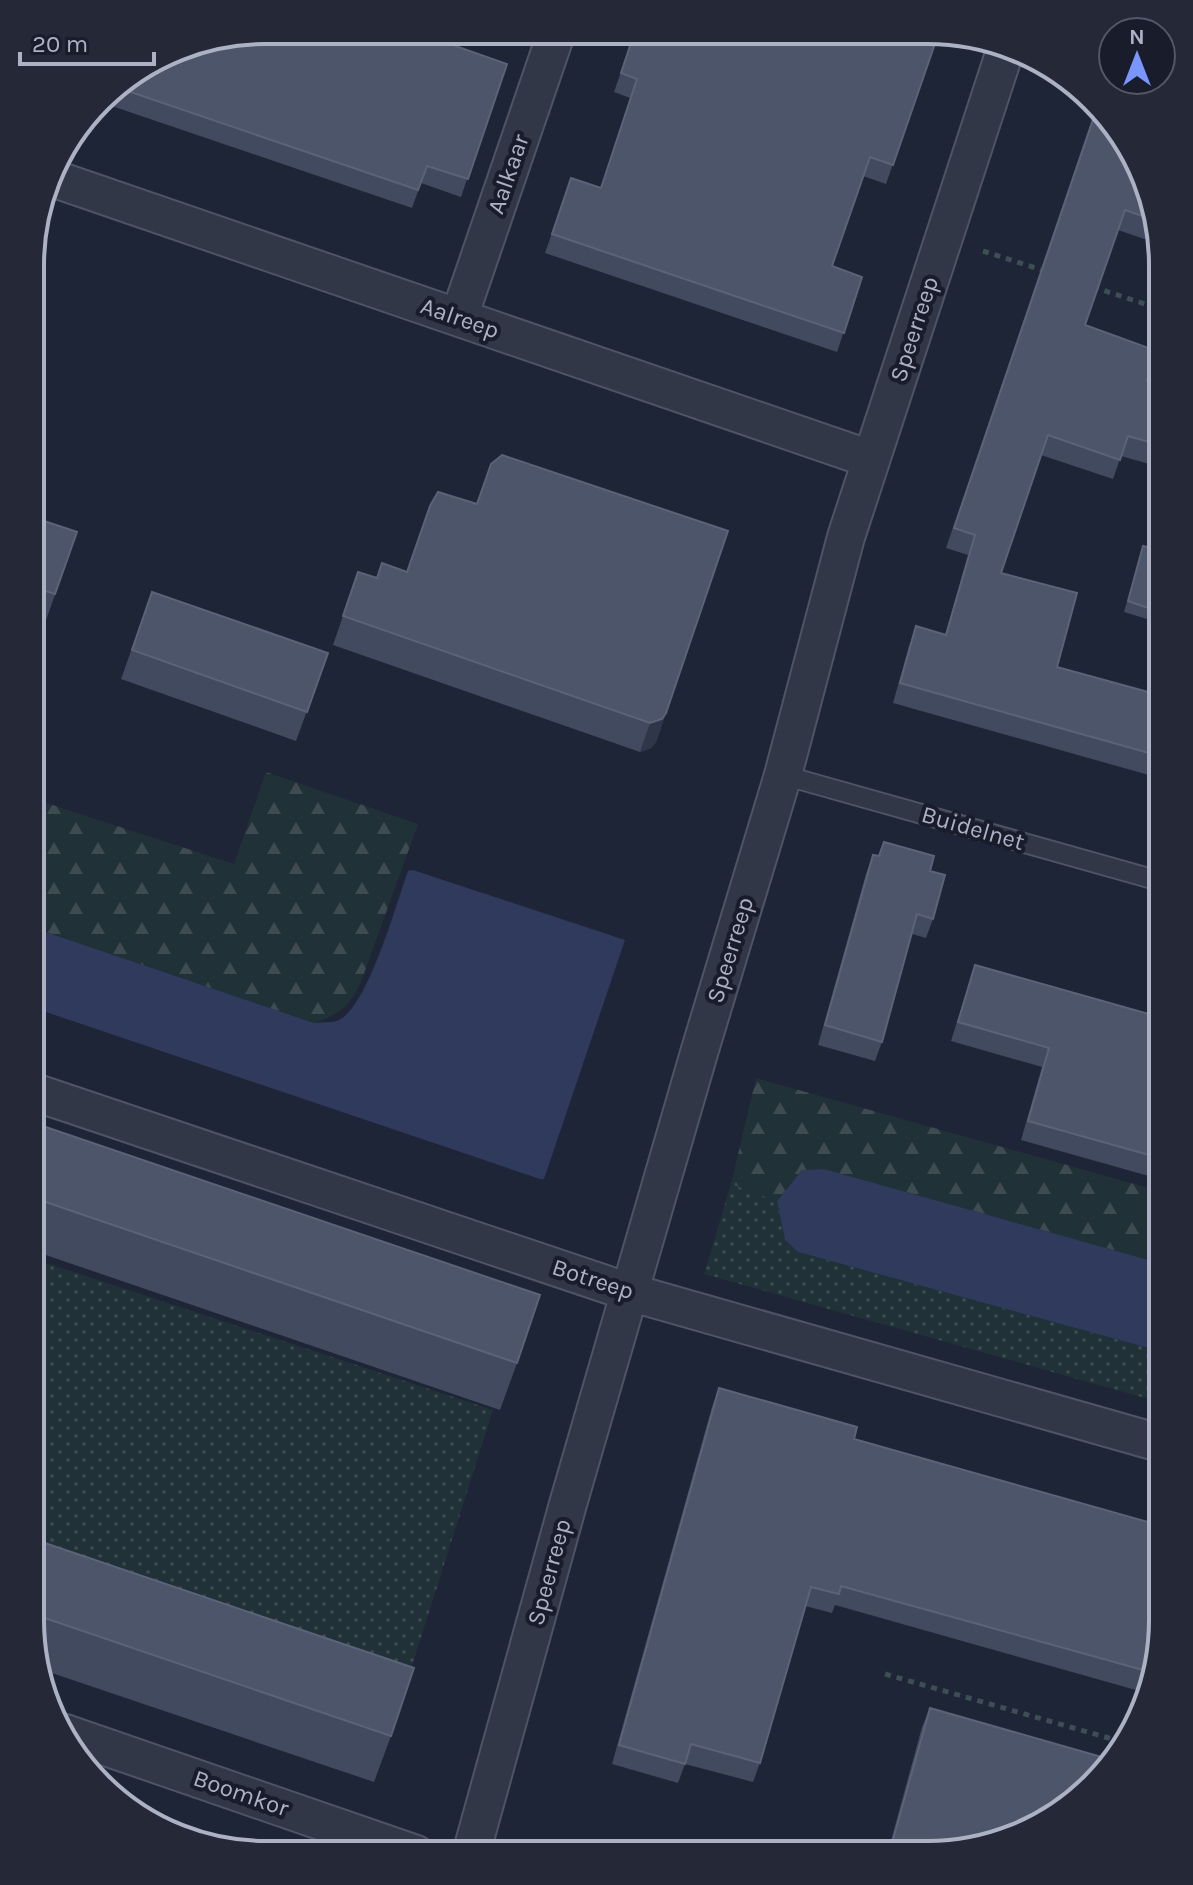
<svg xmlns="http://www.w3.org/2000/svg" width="1193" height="1885" font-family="Karla,sans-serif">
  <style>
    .green { fill: url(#green-dots) }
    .forest { fill: url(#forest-firs) }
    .water { fill: #2f3a5c }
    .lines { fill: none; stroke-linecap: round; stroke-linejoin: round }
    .lane-casing { stroke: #4f5465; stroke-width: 22 }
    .street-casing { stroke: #4f5465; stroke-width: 40 }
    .path { stroke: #3e4e55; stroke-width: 5; stroke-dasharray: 6 6; stroke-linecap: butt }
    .lane { stroke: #323747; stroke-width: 18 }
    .street { stroke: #323747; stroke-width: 36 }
    .wall { fill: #424a5f }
    .shaded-wall { fill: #2f364a }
    .building { fill: #4d556a; stroke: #5c6378; stroke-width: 2 }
    .labels { text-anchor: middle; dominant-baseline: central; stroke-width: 8; stroke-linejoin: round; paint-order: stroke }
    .street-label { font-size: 24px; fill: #acb1c4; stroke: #181c2b }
    .rim { fill: none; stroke: #acb1c4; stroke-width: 4 }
  </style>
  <defs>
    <pattern id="green-dots" width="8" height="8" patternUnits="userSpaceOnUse" patternTransform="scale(2)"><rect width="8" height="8" fill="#203137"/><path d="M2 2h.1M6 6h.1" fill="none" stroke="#3e4c52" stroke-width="1.8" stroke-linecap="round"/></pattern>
    <pattern id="forest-firs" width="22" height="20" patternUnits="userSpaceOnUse" patternTransform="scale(2)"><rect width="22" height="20" fill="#203137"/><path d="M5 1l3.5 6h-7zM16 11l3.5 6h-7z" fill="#3e4c52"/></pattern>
  </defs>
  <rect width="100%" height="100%" fill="#1e2536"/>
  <g class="green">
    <polygon points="731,1184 777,1201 785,1240 798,1252 1163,1352 1163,1403 704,1274"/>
    <polygon points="31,1258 493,1410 398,1710 30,1586"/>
  </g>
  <g class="forest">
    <path d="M 266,772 L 418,824 L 361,982 C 348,1008 342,1013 314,1023 L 31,927 L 31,798 L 234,864 Z"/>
    <polygon points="756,1078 1163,1192 1163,1264 824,1169 802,1170 777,1201 731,1184"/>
  </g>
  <g class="water">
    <path d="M 413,870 L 625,940 L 544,1179 L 540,1179 L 31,1007 L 31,927 L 314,1023 C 322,1022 333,1023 339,1020 C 368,1006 396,904 408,871 Z"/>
    <polygon points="824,1169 1163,1264 1163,1352 798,1252 785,1240 777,1201 802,1170"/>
  </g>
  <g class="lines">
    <defs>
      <polyline id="lane" points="783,775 1163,882"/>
      <g id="street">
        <polyline points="49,177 870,459"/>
        <polyline points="459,317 557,31"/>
        <polyline points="31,1091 629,1292 1163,1444"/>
        <polyline points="65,1733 416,1854"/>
        <polyline points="471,1854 568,1504 699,1053 783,775 846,537 1005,51"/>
      </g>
    </defs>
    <use href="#lane" class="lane-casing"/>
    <use href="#street" class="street-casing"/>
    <g class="path">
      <polyline points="983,251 1045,271"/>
      <polyline points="1093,287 1163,310"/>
      <polyline points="885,1674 1126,1743"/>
    </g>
    <use href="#lane" class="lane"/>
    <use href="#street" class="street"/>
  </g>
  <g class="wall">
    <polygon points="635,31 939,32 886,184 863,176 832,266 862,277 837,352 545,253 571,178 601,188 630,98 614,92"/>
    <polygon points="444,42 507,64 461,197 421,183 412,208 100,102 110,89 176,48"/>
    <polygon points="1095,110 1145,175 1159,244 1118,230 1085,325 1147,380 1163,385 1163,468 1121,456 1113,479 1041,455 1001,573 1057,667 1163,696 1163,779 893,703 909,646 916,626 945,635 968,555 946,548"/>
    <polygon points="477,504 728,531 656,742 651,748 640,752 333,645 358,572 377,578 407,572 430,506"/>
    <polygon points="32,517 77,532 45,623 31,619"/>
    <polygon points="1143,546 1163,551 1163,624 1124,612"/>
    <polygon points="152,592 328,653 296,741 121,679"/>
    <polygon points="884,842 930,871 933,919 926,938 912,934 882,1042 875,1061 818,1045 866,874 873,855 878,856"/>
    <polygon points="975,965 1163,1018 1163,1180 1021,1140 1042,1067 951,1041"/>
    <polygon points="31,1122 517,1363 500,1410 31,1250"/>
    <polygon points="719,1388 854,1439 1162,1636 1143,1692 835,1605 832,1613 805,1606 760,1763 753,1782 685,1764 678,1783 612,1764 712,1407"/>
    <polygon points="30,1538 391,1736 374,1782 40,1669 30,1620"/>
    <polygon points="930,1708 1018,1837 928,1855 887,1855 922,1727"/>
  </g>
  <polygon class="shaded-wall" points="666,713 656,742 651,748 640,752 650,723"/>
  <g class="building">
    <polygon points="265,30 448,31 444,42 507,64 468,179 427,166 418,190 113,86 176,48"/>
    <polygon points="635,31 939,32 893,165 870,157 832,266 862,277 844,333 552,234 571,178 601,188 637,79 621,73"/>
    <polygon points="1096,111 1145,175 1154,220 1125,210 1085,325 1157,351 1147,380 1163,385 1163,446 1128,436 1120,460 1048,435 1001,573 1077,593 1057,667 1163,696 1163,757 900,683 916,626 946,635 975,535 954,528"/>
    <polygon points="502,455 728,531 666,713 662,719 650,723 343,616 358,572 377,578 382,563 407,572 430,506 438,492 477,504 491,464"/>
    <polygon points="32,517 77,532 55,594 31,586"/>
    <polygon points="1143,546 1163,551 1163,613 1128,601"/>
    <polygon points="152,592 328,653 307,712 132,650"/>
    <polygon points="884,842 934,856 930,871 945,875 933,919 917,914 882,1042 825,1025 873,855 879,856"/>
    <polygon points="975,965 1163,1018 1163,1159 1028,1121 1049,1048 958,1022"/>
    <polygon points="31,1122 540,1295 517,1363 31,1197"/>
    <polygon points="719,1388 857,1427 854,1439 1162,1526 1162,1636 1150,1672 841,1586 839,1594 811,1587 760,1763 691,1744 685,1764 619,1745"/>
    <polygon points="30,1538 414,1668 391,1736 30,1613"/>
    <polygon points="930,1708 1112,1760 1018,1837 931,1855 892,1843"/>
    <polygon points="570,1843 609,1854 567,1854"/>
  </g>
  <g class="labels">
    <g class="street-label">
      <text transform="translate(508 174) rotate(-71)">Aalkaar</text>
      <text transform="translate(460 318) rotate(19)">Aalreep</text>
      <text transform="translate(914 329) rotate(-72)">Speerreep</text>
      <text transform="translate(973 828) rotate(16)">Buidelnet</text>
      <text transform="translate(730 950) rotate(-73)">Speerreep</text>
      <text transform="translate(593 1279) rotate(18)">Botreep</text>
      <text transform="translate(549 1572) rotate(-75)">Speerreep</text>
      <text transform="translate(241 1793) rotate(19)">Boomkor</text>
    </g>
  </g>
  <path d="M0 0H1193V1885H0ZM265 44H928A221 221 0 0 1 1149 265V1620A221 221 0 0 1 928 1841H265A221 221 0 0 1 44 1620V265A221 221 0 0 1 265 44Z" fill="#242837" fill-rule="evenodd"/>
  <path class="rim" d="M265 44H928A221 221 0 0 1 1149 265V1620A221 221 0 0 1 928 1841H265A221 221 0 0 1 44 1620V265A221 221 0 0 1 265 44Z"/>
  <g transform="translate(1137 56)"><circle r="38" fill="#181c2b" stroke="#535868" stroke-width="2"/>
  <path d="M0-6L14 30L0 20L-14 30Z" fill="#7a95fb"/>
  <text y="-12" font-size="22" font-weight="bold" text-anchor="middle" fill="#acb1c4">N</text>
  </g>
  <path d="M20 52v12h134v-12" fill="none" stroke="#acb1c4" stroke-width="4"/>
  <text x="32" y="52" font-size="24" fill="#acb1c4" stroke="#181c2b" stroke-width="6" paint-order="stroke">20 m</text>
</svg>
